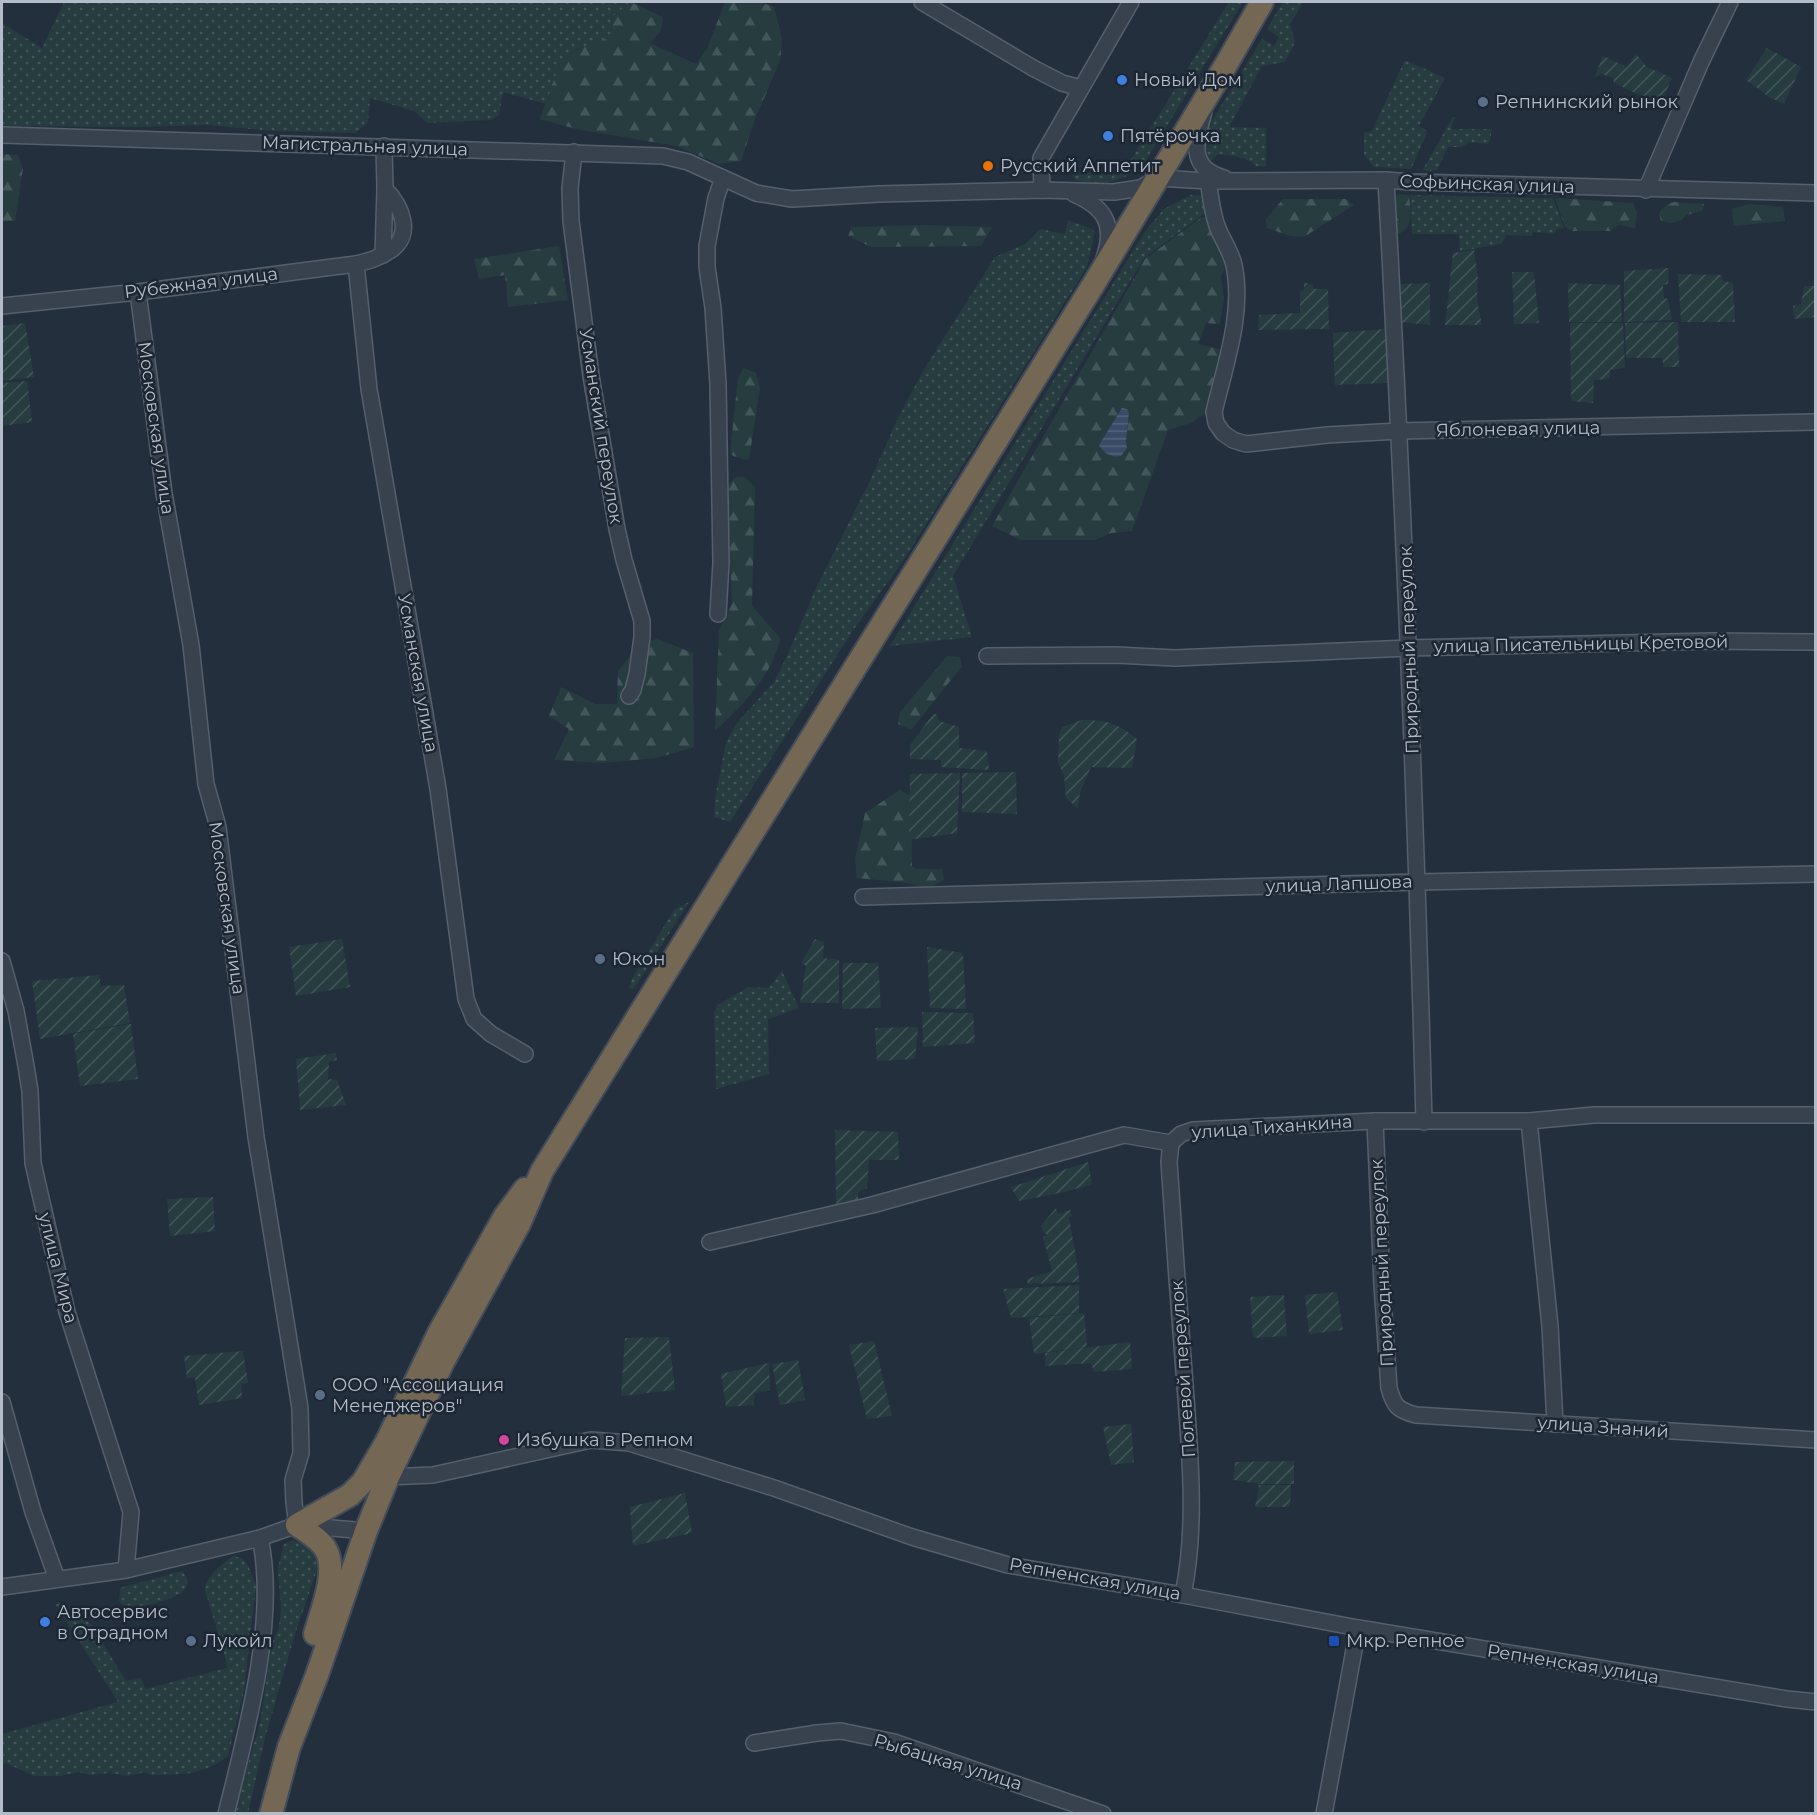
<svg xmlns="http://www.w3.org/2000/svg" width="1817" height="1815" font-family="Montserrat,sans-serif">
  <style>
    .grass { fill: url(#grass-dots) }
    .forest { fill: url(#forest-firs); fill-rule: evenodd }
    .garden { fill: url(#garden-furrows) }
    .water { fill: url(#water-rules) }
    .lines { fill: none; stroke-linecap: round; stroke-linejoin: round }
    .minor-casing { stroke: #565f6c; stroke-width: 18 }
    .highway-casing { stroke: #434c59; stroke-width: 26 }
    .minor { stroke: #38414e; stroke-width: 15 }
    .highway { stroke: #746855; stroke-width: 22 }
    .shop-dot { fill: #3f7fe0; stroke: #1d2633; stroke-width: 2 }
    .service-dot { fill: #5c6f8a; stroke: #1d2633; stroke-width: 2 }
    .food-dot { fill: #e8710a; stroke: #1d2633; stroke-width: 2 }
    .hotel-dot { fill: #d1479c; stroke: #1d2633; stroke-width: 2 }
    .transit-dot { fill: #1a4fb4; stroke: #1d2633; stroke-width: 2 }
    .labels { text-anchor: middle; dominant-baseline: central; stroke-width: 5; stroke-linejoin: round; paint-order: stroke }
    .poi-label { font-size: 18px; fill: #b4bcc9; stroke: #1d2633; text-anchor: start }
    .street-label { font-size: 18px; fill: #b4bcc9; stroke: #1d2633 }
  </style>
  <defs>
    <pattern id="grass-dots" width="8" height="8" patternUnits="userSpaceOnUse" patternTransform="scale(1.5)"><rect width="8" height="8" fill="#263c3f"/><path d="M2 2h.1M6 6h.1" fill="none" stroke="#435659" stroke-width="1.8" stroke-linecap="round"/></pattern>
    <pattern id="forest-firs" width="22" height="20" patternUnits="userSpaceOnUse" patternTransform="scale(1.5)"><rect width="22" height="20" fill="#263c3f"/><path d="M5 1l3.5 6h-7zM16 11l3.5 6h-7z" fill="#435659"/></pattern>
    <pattern id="garden-furrows" width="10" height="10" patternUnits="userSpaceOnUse" patternTransform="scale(1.5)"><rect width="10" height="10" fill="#263c3f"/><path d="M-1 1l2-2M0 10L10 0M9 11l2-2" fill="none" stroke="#435659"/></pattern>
    <pattern id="water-rules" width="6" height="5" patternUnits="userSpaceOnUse" patternTransform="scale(1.5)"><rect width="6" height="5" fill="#394c67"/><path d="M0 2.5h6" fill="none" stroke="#53647b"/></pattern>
  </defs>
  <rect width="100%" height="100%" fill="#242f3e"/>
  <g class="grass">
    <polygon points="64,2 631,2 612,17 611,37 575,50 561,60 546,104 503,92 499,115 492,120 428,123 414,111 370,98 368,122 355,133 274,131 207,125 138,127 2,126 2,23 42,48"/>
    <path d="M 1229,2 L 1243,2 L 1143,165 C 1124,182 1100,187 1075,180 L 1072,174 L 1115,173 L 1123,168 L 1132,158 Z"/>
    <path d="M 1283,2 L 1303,2 L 1290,24 L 1295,43 L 1285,62 L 1262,66 L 1229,127 L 1266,128 L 1266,167 L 1256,166 C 1246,156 1231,156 1218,154 L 1211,161 C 1201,150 1207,131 1213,119 L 1262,39 L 1274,46 L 1279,37 L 1267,29 Z"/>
    <polygon points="1405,60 1445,78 1419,126 1427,131 1427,133 1412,167 1410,169 1374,167 1364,155 1364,132 1372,131"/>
    <polygon points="1453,117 1456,117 1451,126 1452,129 1492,129 1490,140 1488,144 1470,142 1461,147 1448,147 1437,170 1425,171 1423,169"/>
    <polygon points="1191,195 1204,195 1207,216 1204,214 1144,258 953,576 972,637 890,646 1146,230 1164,209"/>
    <polygon points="1410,195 1553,198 1564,228 1556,229 1555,234 1533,232 1532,236 1507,235 1501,244 1460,251 1459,234 1412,234"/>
    <polygon points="1068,220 1092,229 1095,232 1087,267 903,561 854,629 730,822 714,817 716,793 726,742 737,723 774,682 788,654 816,588 868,485 898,418 923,371 995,257 1025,244 1040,229 1065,234"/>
    <polygon points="689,902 634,989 631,989 629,988 631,980 674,910"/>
    <polygon points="782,971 799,1008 768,1019 769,1074 716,1089 714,1012 719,1004 749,987 769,988"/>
    <path d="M 293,1540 C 307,1545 319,1554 317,1570 L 295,1634 L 265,1738 L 248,1813 L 234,1813 L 260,1723 L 272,1642 L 279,1627 L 281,1610 L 278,1568 L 284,1544 Z"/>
    <path d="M 233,1556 L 242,1558 L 248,1565 L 256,1586 L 244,1690 L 228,1756 C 205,1775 179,1775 150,1775 L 145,1772 L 128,1776 L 109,1773 L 90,1775 L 79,1772 L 60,1776 L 34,1776 L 6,1763 L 2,1765 L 2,1734 L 118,1702 L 56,1605 L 59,1602 L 91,1624 L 126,1681 L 141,1678 L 145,1689 L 227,1668 L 225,1656 L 205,1590 C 207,1575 221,1565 233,1556 Z"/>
    <path d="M 182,1571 C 206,1597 145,1605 130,1609 L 125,1608 L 119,1601 L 120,1588 Z"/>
  </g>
  <g class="forest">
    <polygon points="631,2 663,17 661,31 650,43 696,64 707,49 725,2 760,2 774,7 782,39 780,61 755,119 741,161 719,164 676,146 576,129 540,119 561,60 575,50 611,37 612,17"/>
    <polygon points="2,154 18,155 23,169 15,221 2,221"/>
    <path d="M 1398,194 L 1409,195 C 1410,209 1415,228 1398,234 L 1393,231 L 1392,200 Z"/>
    <polygon points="1555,198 1633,203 1637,213 1635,228 1618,225 1610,231 1572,231 1565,227"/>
    <polygon points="1283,199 1346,199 1354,205 1304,237 1290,236 1267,228 1266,219"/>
    <path d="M 1674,202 L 1704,204 L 1702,211 L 1686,215 L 1682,220 L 1671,223 L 1661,221 L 1659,213 C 1663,207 1667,204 1674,202 Z"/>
    <polygon points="1750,204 1783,207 1785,221 1734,226 1732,209"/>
    <path d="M 1202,217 L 1209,217 L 1220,241 L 1226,265 L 1221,276 L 1224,298 L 1220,324 L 1206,323 L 1198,344 L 1222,350 L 1208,411 L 1191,423 L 1168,430 L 1132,531 L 1111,533 L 1095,540 L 1021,540 L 992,526 L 1145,259 ZM 1124,408 L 1129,413 L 1126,441 L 1127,448 L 1121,456 C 1111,457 1103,453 1099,445 Z"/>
    <polygon points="924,225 992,227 981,246 871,247 848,236 852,227"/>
    <polygon points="559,246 568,300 508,307 505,275 479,279 474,259"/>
    <polygon points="744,368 756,373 760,388 749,459 747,460 733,456 730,453 738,378"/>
    <path d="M 736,477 L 745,477 L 755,487 L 752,606 L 780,638 C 772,677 742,705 715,731 L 719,631 L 732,604 L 728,510 L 729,484 Z"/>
    <polygon points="657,639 693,653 694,747 656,758 603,763 554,760 569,729 549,716 561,687 595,704 617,704 618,671 640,643"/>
    <polygon points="947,656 960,657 962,666 911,730 898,724 900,712"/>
    <polygon points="900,790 911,796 912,866 917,869 942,869 944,880 930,888 901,882 857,878 855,859 865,813"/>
  </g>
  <g class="garden">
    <polygon points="1767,48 1801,67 1784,104 1769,97 1746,80"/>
    <polygon points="1636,54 1647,67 1672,78 1660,105 1614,83 1613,78 1601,74 1594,78 1603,56 1627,67"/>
    <polygon points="1474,250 1478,278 1477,300 1482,325 1445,325 1453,253"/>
    <polygon points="1669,268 1668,284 1663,285 1664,298 1668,299 1672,320 1624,322 1624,271"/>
    <polygon points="1512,272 1534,272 1539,323 1514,324"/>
    <polygon points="1678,274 1721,275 1723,281 1733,283 1735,322 1681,322"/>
    <polygon points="1304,283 1313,284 1314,289 1328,289 1329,329 1258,330 1259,315 1300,313 1300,291 1304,290"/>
    <polygon points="1430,283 1430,325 1399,322 1399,284"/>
    <polygon points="1568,283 1620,285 1622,322 1569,322"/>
    <polygon points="1804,286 1815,286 1815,317 1794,319 1793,306 1801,304"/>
    <polygon points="1678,322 1679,367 1664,367 1662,358 1626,358 1625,323"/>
    <polygon points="25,323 34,377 2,381 2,326"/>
    <polygon points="1570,323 1623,323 1625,368 1610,370 1610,379 1594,380 1593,403 1571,401"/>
    <polygon points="1386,329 1387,383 1335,385 1333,333"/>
    <polygon points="27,381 32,422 2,426 2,383"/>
    <polygon points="934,713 937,715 939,721 959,727 959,748 987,751 989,770 941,767 941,760 910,759 910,745"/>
    <path d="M 1082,720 C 1108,720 1117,723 1137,739 L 1132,768 L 1091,767 L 1080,792 L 1078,809 L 1066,798 L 1064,776 L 1058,762 L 1059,735 L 1062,727 Z"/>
    <polygon points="1016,772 1017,814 962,812 962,773"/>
    <polygon points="960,773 957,833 909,840 910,774"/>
    <polygon points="342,939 350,987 296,996 289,947"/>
    <polygon points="815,939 824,942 823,958 839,960 839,1003 800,1003 806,966 801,963"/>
    <polygon points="927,947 963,953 966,1009 930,1008"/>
    <polygon points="843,963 878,963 881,1008 842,1009"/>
    <polygon points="99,975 101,986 124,985 130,1023 40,1039 32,981"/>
    <polygon points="922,1012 973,1013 975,1043 923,1047"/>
    <polygon points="131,1024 138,1079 80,1086 73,1034"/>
    <polygon points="918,1027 915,1059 877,1061 875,1028"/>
    <polygon points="336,1053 337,1060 329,1062 328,1079 337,1080 346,1105 300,1110 296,1059"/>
    <polygon points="835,1130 898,1132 899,1160 869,1160 867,1188 858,1192 858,1200 836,1205"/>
    <polygon points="1088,1162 1092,1184 1065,1192 1019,1201 1011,1187"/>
    <polygon points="213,1197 215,1231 170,1236 167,1199"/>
    <polygon points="1056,1208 1058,1214 1070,1210 1072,1216 1069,1217 1080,1282 1028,1284 1027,1279 1052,1271 1043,1237 1048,1235 1043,1232 1041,1226"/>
    <polygon points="1079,1285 1079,1313 1011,1318 1003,1289"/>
    <polygon points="1337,1292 1343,1330 1309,1334 1305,1295"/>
    <polygon points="1284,1295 1287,1336 1253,1338 1250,1297"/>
    <polygon points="1084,1313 1087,1347 1034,1354 1029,1318"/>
    <polygon points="669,1337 675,1390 621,1396 625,1338"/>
    <polygon points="874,1341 892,1416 867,1419 849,1345"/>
    <polygon points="1130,1342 1132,1369 1094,1372 1091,1363 1045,1366 1045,1353"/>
    <polygon points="243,1351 248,1383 241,1384 242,1398 199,1405 195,1378 187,1378 184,1356"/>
    <polygon points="798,1360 805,1400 780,1405 772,1364"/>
    <polygon points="769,1363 770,1390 754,1394 754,1405 726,1407 721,1374"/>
    <polygon points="1131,1424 1134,1462 1111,1465 1103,1427"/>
    <polygon points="1294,1461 1294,1484 1260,1484 1233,1480 1235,1462"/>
    <polygon points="1259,1485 1291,1485 1290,1507 1255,1507"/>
    <polygon points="685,1493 692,1533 633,1546 630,1507"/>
  </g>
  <path class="water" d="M 1122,408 L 1127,409 L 1129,413 L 1126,441 L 1127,448 L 1121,456 C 1111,458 1103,453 1099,445 Z"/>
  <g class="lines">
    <defs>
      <g id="minor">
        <polyline points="922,2 1033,68 1062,83 1081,88"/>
        <path d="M 1204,112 C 1196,140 1187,168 1224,178"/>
        <polyline points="2,135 663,156 688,162 756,193 792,199 879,194 1042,190 1114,192 1140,188 1158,178 1208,181 1386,180 1412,182 1816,193"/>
        <polyline points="574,152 570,188 571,221 591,376 617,529 624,560 642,621 642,637 637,674 633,690 629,696"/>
        <path d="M 1386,180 C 1403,494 1416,807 1424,1122"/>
        <path d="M 1208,181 C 1211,197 1212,216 1219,231 C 1224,242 1231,252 1234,265 C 1244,313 1225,365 1214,412 L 1216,423 L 1223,433 L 1233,440 L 1246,444 L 1327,435 L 1399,431 L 1816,422"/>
        <polyline points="1042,190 1041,158 1131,2"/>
        <polyline points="1646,190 1701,62 1730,2"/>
        <path d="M 1074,194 C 1104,207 1116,224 1104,258"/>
        <polyline points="383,255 385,189"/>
        <polyline points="356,264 369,389 438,789 466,999 474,1019 491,1034 525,1054"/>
        <polyline points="138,292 164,493 191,645 206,784 218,827 256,1137 300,1408 301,1453 293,1480 294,1503 297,1525"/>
        <path d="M 2,306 L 138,292 L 356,264 C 368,261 380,258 391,250 C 414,234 401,205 385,189 L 384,146"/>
        <polyline points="718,614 721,563 718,384 713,308 707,267 707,246 716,198 723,178"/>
        <polyline points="987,656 1116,655 1175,658 1409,648 1714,641 1816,642"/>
        <polyline points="863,897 1418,882 1816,874"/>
        <polyline points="2,961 16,1011 26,1066 30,1091 33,1163 67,1312 131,1512 126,1570"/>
        <path d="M 1375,1121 L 1382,1285 L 1389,1388 C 1394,1406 1397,1410 1416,1415 L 1816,1440"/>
        <polyline points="1529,1121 1550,1326 1555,1424"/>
        <path d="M 1171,1143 L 1169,1162 C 1174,1236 1179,1311 1185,1385 C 1190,1454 1197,1527 1183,1595"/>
        <polyline points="710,1242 872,1205 1124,1135 1171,1143 1181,1134 1193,1130 1375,1121 1529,1121 1594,1115 1816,1115"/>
        <polyline points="2,1402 33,1512 57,1579"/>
        <polyline points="388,1477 433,1475 591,1440 629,1443 774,1488 912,1537 1008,1565 1183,1595 1358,1628 1787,1699 1816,1702"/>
        <polyline points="2,1587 126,1570 260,1538 297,1525 366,1531"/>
        <polyline points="754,1743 817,1733 841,1731 894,1742 1103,1814"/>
        <path d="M 226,1814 C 246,1733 278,1619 260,1538"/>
        <polyline points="1324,1814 1358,1628"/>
      </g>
      <g id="highway">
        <path d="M 315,1634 C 321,1613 338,1571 326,1550 C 320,1539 307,1532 297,1525 L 350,1495 L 363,1482 L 387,1441 L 439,1333 L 505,1216 L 525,1189"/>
        <polyline points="271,1814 289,1747 317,1675 366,1531 388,1477 444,1360 519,1224 542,1171 1095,282 1227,63 1262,2"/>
      </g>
    </defs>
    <use href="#minor" class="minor-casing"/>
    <use href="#highway" class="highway-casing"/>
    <use href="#minor" class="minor"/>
    <use href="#highway" class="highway"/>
  </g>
  <g class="shop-dot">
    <circle cx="1122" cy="80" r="6"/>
    <circle cx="1108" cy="136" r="6"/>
    <circle cx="45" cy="1622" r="6"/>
  </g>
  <g class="service-dot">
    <circle cx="1483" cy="102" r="6"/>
    <circle cx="600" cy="959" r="6"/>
    <circle cx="320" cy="1395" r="6"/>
    <circle cx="191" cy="1641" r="6"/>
  </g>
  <circle class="food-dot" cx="988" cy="166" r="6"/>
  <circle class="hotel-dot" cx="504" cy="1440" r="6"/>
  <rect class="transit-dot" x="1328" y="1635" width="12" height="12" rx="3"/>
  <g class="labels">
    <g class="poi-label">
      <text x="1134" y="80">Новый Дом</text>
      <text x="1495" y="102">Репнинский рынок</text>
      <text x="1120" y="136">Пятёрочка</text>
      <text x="1000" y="166">Русский Аппетит</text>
      <text x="612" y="959">Юкон</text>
      <text x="332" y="1385">ООО "Ассоциация<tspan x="332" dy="21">Менеджеров"</tspan></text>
      <text x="516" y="1440">Избушка в Репном</text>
      <text x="57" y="1612">Автосервис<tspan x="57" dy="21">в Отрадном</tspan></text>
      <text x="203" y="1641">Лукойл</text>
      <text x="1346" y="1641">Мкр. Репное</text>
    </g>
    <g class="street-label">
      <text transform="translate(365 146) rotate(2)">Магистральная улица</text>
      <text transform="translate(1487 184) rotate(2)">Софьинская улица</text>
      <text transform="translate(201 283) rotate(-7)">Рубежная улица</text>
      <text transform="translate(601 426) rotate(81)">Усманский переулок</text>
      <text transform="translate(156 428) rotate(82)">Московская улица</text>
      <text transform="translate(1518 429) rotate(-1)">Яблоневая улица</text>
      <text transform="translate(1581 644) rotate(-1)">улица Писательницы Кретовой</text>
      <text transform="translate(1409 650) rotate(-92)">Природный переулок</text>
      <text transform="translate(418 673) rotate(80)">Усманская улица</text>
      <text transform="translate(1339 884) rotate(-2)">улица Лапшова</text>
      <text transform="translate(227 908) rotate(82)">Московская улица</text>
      <text transform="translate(1272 1127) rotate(-4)">улица Тиханкина</text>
      <text transform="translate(1382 1263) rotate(-93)">Природный переулок</text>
      <text transform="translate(58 1268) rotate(76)">улица Мира</text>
      <text transform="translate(1183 1369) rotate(-94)">Полевой переулок</text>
      <text transform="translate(1603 1427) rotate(4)">улица Знаний</text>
      <text transform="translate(1095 1579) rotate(10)">Репненская улица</text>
      <text transform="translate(1573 1664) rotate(9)">Репненская улица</text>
      <text transform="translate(948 1762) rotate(17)">Рыбацкая улица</text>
    </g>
  </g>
  <rect width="1817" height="1815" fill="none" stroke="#b4bcc9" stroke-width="6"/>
</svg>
